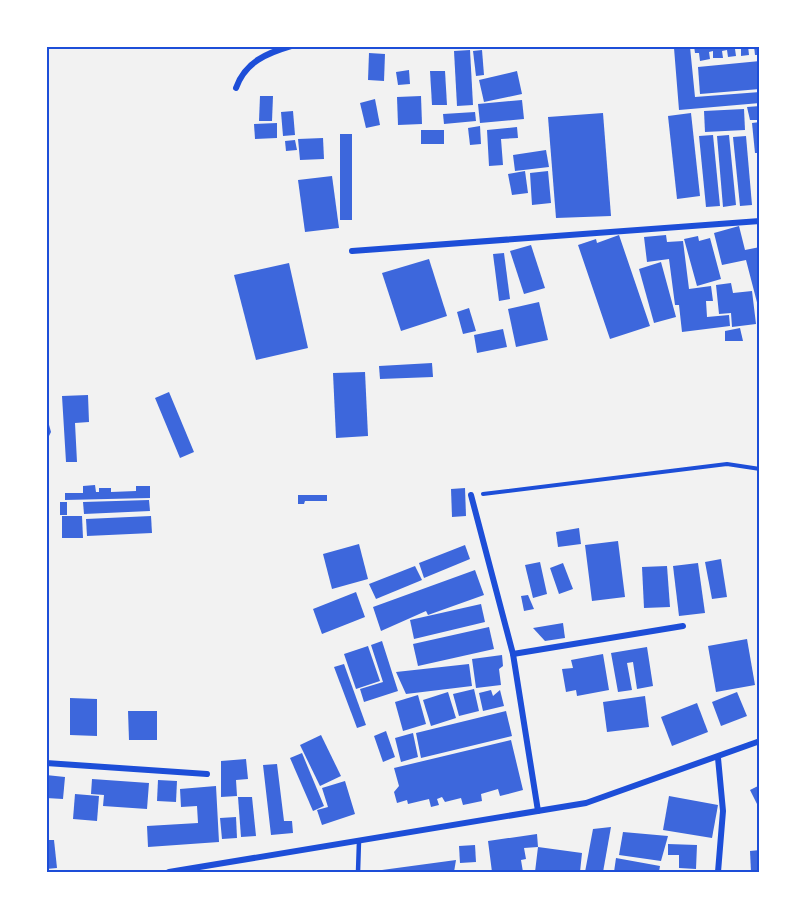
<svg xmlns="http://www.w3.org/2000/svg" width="806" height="919" font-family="'Roboto Condensed',sans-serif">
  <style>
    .building { fill: #3d67dc }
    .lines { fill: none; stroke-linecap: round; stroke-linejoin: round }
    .path { stroke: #1d4ed8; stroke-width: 4 }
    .service { stroke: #1d4ed8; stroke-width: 4.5 }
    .minor { stroke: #1d4ed8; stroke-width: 6 }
    .neatline { fill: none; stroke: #1d4ed8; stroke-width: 2 }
  </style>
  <rect width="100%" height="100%" fill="#f2f2f2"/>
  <g class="building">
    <polygon points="694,46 748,46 749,55 741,56 741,49 735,49 736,56 728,57 727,50 722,51 723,58 713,58 713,51 709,52 710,59 700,61 699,53 695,53"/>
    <polygon points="754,46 760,46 760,55 755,55"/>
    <polygon points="690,47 695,97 760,92 760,103 679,110 674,48"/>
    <polygon points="470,50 473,105 457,106 454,51"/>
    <polygon points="482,50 484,75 476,76 473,51"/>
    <polygon points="369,53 385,54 384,81 368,80"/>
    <polygon points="760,61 760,89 700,94 698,67"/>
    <polygon points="409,70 410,84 398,85 396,72"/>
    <polygon points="430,71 445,71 447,105 432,105"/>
    <polygon points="517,71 522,94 484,102 479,80"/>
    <polygon points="260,96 273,96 272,121 259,121"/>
    <polygon points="421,96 422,124 398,125 397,97"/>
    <polygon points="375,99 380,125 366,128 360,103"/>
    <polygon points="522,100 524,119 480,123 478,104"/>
    <polygon points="760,106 760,120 750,120 747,107"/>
    <polygon points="744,109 745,130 705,132 704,111"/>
    <polygon points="293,111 295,135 283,136 281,112"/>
    <polygon points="475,112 476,121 444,124 443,114"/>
    <polygon points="603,113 611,216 556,218 548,117"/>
    <polygon points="691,113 700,196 677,199 668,116"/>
    <polygon points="760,122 760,153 755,153 752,123"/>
    <polygon points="277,123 277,138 255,139 254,124"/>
    <polygon points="480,126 481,144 470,145 468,128"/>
    <polygon points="517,127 518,138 501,139 503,165 489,166 487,130"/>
    <rect x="421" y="130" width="23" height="14"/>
    <rect x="340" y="134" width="12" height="86"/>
    <polygon points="713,135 720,206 706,207 699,136"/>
    <polygon points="729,135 736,205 723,207 717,136"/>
    <polygon points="746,136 752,205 740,206 733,137"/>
    <polygon points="323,138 324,159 300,160 298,139"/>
    <polygon points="295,140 297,150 286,151 285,141"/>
    <polygon points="546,150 549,167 515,171 513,155"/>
    <polygon points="525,171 528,193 512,195 508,174"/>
    <polygon points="548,171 551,203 532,205 530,173"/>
    <polygon points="332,176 339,228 305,232 298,180"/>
    <polygon points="739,226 745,250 760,247 760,314 746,260 722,265 714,233"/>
    <polygon points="619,235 650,326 610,339 578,245 596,239 597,243"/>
    <polygon points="666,235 667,242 683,241 689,289 711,286 713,301 706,301 707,317 729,315 730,326 682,332 679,305 675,305 669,259 647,262 644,237"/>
    <polygon points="698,236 699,241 710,238 721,279 697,286 684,239"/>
    <polygon points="531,245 545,288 524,294 510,251"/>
    <polygon points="504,253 510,299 499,301 493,254"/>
    <polygon points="429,259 447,316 401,331 382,273"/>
    <polygon points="661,262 676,317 654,323 639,269"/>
    <polygon points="289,263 308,348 256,360 234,275"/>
    <polygon points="731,283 733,293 752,291 756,324 732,327 731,313 719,314 716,285"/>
    <polygon points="539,302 548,340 516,347 508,309"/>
    <polygon points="469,308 476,331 463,334 457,312"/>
    <polygon points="740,328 743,341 725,341 725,331"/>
    <polygon points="503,329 507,347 477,353 474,335"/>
    <polygon points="432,363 433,377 380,379 379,366"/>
    <polygon points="365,372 368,436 336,438 333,373"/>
    <polygon points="169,392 194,452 180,458 155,398"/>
    <polygon points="88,395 89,422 75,423 77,462 66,462 62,396"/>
    <polygon points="46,414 51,432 46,442"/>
    <polygon points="95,485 96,492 99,492 99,488 111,488 111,492 136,491 136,486 150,486 150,498 65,500 65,493 83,493 83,486"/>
    <polygon points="465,488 466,516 452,517 451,489"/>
    <polygon points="298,495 327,495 327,501 305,501 304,504 298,504"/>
    <polygon points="149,500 150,511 84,514 83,502"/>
    <rect x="60" y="502" width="7" height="13"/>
    <polygon points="62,516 82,516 83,538 62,538"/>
    <polygon points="151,516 152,533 87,536 86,519"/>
    <polygon points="579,528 581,544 558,547 556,532"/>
    <polygon points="618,541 625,597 592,601 585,545"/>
    <polygon points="359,544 368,579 332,589 323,554"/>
    <polygon points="465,545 470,559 424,578 419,563"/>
    <polygon points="721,559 727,597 712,599 705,562"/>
    <polygon points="540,562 547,594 533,598 525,565"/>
    <polygon points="563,563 573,589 559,594 550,568"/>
    <polygon points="698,563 705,613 679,616 673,566"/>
    <polygon points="415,566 422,580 376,599 369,584"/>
    <polygon points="667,566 670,607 644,608 642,567"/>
    <polygon points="475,570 484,595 428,615 426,611 381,631 373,607"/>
    <polygon points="356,592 365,617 322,634 313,609"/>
    <polygon points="528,595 534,609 524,611 521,596"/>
    <polygon points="481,604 485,622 414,639 410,620"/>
    <polygon points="563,623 565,638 545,641 533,628"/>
    <polygon points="489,627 494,649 418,666 413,644"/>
    <polygon points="747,639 755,685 716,692 708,646"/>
    <polygon points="382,641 398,691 364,702 360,689 383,682 371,645"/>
    <polygon points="368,646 380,681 356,689 344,654"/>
    <polygon points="647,647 653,686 637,689 633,662 627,663 632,690 618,692 611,653"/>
    <polygon points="603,654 609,690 577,696 576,690 566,692 562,669 573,668 571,660"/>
    <polygon points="502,655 503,666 499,669 501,685 476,688 472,659"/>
    <polygon points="344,664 366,725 357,728 334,667"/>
    <polygon points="469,664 472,686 406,694 396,672"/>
    <polygon points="474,689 479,711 459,716 453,694"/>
    <polygon points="491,690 493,696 500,690 504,706 483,711 479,693"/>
    <polygon points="448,692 456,718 431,726 423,700"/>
    <polygon points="737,692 747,716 721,726 712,702"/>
    <polygon points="418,695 426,724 403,731 395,702"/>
    <polygon points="645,696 649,727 607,732 603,702"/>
    <polygon points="70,698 97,699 97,736 70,735"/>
    <polygon points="697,703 708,732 672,746 661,717"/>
    <polygon points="128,711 157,711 157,740 129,740"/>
    <polygon points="506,711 512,736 421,758 416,733"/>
    <polygon points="386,731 395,757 383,762 374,736"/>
    <polygon points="413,733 418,757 401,762 395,738"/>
    <polygon points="321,735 341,776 320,786 300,745"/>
    <polygon points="511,740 523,790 500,796 498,789 481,794 482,801 463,805 461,798 445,802 442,797 437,799 439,805 431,807 429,799 408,804 407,800 397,803 394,792 399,786 394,768"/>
    <polygon points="302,753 324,806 313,811 290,758"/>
    <polygon points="246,759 248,779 236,780 237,796 221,797 221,761"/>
    <polygon points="277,764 284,821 292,821 293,833 271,835 263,765"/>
    <polygon points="46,775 65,777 63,799 46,798"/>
    <polygon points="92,779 149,783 147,809 103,806 104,795 91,794"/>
    <polygon points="158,780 177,781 176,802 157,801"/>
    <polygon points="345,781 355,814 322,825 317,810 328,807 322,788"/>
    <polygon points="760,785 760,810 750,790"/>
    <polygon points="216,786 219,842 148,847 147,826 198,823 197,806 181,807 180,789"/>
    <polygon points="75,794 99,796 97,821 73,819"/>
    <polygon points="669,796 718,805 712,838 663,830"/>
    <polygon points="238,797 252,797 256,836 241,837"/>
    <polygon points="236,817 237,838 222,839 220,818"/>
    <polygon points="611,827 603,872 585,872 593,829"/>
    <polygon points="623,832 668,836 661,861 619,855"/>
    <polygon points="537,834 538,847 582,853 580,872 535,872 538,847 524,848 526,859 521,860 523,872 492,872 488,841"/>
    <polygon points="46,840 54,840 57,868 46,869"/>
    <polygon points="668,844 697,845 696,869 679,868 679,855 668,855"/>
    <polygon points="475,845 476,862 460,863 459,846"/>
    <polygon points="760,850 760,872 751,872 750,851"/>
    <polygon points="616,858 660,866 659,872 614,872"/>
    <polygon points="456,860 454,872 381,872 382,870"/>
  </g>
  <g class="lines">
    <polyline class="path" points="483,494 727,464 760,469"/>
    <polyline class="service" points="358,872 359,841"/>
    <g class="minor">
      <path d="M 236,88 C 245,62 267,53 291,46"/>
      <polyline points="352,251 760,221"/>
      <polyline points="471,495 513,654 538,811"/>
      <polyline points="513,654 683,626"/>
      <polyline points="718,758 723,811 718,872"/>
      <polyline points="46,763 207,774"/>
      <polyline points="169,872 586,803 760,741"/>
    </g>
  </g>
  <rect width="806" height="919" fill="none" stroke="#ffffff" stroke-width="96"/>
  <rect x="48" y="48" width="710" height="823" class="neatline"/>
</svg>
